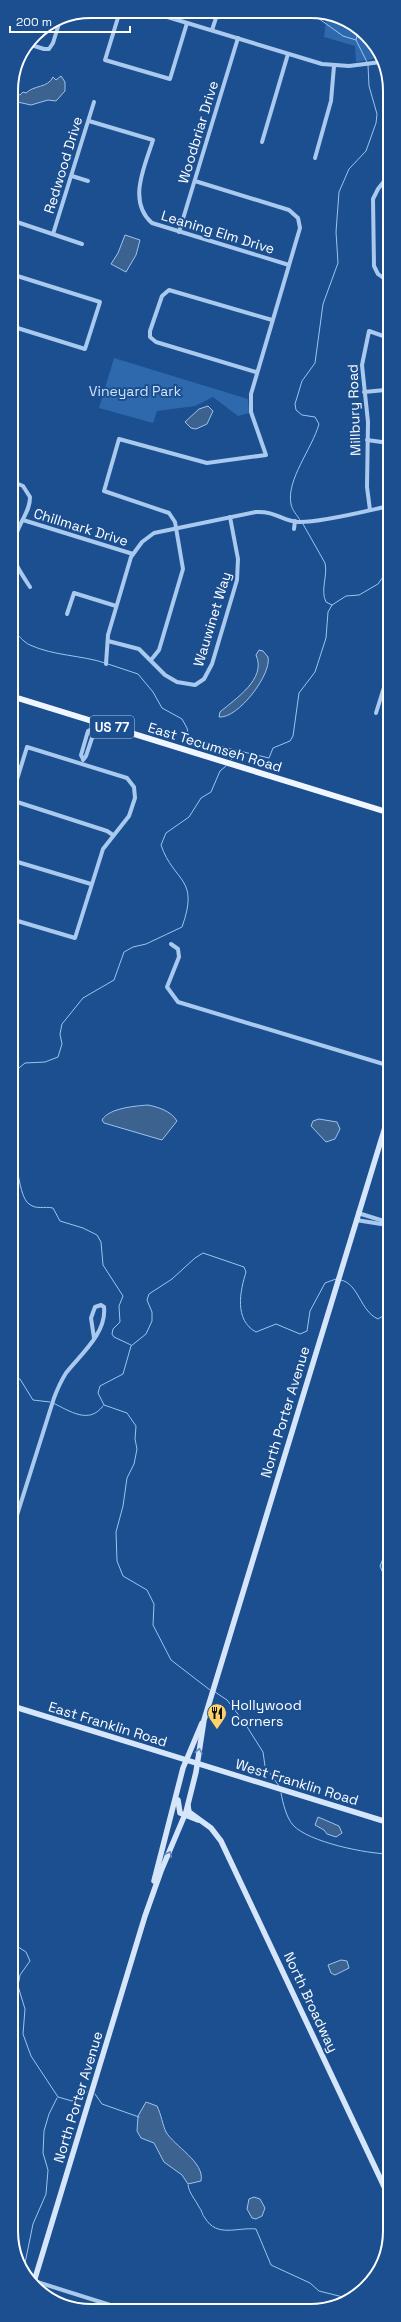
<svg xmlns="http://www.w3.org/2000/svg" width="401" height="2322" font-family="'Space Grotesk',sans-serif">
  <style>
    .green { fill: #2e69ad }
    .water { fill: #3c6290; stroke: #9cc4f0 }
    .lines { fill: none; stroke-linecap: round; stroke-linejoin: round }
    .stream { stroke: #9cc4f0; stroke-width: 1 }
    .street { stroke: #a9c9ee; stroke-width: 4 }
    .secondary { stroke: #d6e6fa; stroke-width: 5.5 }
    .primary { stroke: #f0f6ff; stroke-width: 6 }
    .oneway { stroke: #668bba }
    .labels { text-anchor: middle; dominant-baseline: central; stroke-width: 4; stroke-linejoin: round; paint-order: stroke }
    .shield { fill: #1b4f8f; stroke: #bbcadd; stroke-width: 1 }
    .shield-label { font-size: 13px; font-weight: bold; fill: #fff }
    .street-label { font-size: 14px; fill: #fff; stroke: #1b4f8f }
    .park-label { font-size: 14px; fill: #cfe3fa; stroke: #1b4f8f }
    .poi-label { font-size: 14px; fill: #fff; stroke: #1b4f8f; text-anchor: start }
    .rim { fill: none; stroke: #fff; stroke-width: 2 }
  </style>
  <rect width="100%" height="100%" fill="#1b4f8f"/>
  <g class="green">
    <polygon points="327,14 370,38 379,58 356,62 355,46 324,37"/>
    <polygon points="114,358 248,399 249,413 238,416 213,397 195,406 157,411 153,423 99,408"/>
  </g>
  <g class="water">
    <path d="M 61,76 L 65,82 L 65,91 L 56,101 L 48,100 L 31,105 L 13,101 L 11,99 L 16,94 L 20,95 L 23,92 L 26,93 C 34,85 48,88 53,77 L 56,80 Z"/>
    <polygon points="125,235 140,240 136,255 126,272 111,264 118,253"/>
    <polygon points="208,406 213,411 207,424 196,429 191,428 185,422 199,409"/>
    <path d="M 259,650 L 263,651 L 268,657 C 272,674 238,719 219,717 L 220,712 C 235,699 267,679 256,655 Z"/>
    <path d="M 148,1105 C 158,1107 171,1111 177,1121 L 162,1140 L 104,1123 L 102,1120 C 109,1108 135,1106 148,1105 Z"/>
    <polygon points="319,1119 337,1122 340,1129 335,1139 326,1142 311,1126 313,1121"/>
    <polygon points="390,1552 390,1577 383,1573 380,1566 385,1554"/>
    <polygon points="318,1817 339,1826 342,1833 336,1837 327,1834 324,1830 315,1825"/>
    <polygon points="341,1960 347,1961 349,1968 335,1975 331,1973 328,1965"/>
    <path d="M 146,2102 L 157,2106 C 161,2114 163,2126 166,2132 C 174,2146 205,2162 201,2181 L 188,2184 L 182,2175 L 164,2162 L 154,2143 L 141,2138 L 137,2131 L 138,2116 Z"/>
    <polygon points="254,2197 260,2199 265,2208 262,2216 256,2219 252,2218 247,2209 249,2199"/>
  </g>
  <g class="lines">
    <g class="stream">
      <polyline points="311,13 343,36 356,40"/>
      <polyline points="358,31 356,40 367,62"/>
      <path d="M 300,520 C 297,515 292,510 291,504 C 286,480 312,449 319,424 L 315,417 L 302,415 L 296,410 L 295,404 L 302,381 L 315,363 L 323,304 L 338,263 L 336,232 L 339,192 L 349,169 L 366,151 L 376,123 L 377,114 L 369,86 L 368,65"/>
      <path d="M 303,524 L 325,563 C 328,576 320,590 326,602 L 332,605"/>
      <path d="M 11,629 C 18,634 23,642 30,645 C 54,656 81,655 105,663"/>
      <polyline points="108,664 138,674 153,692 162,708 182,719 187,728 189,739 269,758 273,748 290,741 293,736 299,693 315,672 326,638 328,612 332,605 346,596 359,595 378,584 385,574 389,554"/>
      <polyline points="231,760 239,751"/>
      <path d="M 11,1090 L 13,1073 L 25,1063 L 45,1062 L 58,1057 L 62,1044 L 60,1034 L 62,1024 L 83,998 L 114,980 L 124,952 L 133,947 L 146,944 L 182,927 C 200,877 174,883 161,845 L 166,833 L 189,817 L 201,798 L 211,792 L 220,771 L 226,766"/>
      <polyline points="11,1091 13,1109 11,1117"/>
      <path d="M 11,1145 C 18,1158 18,1196 29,1204 C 37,1210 44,1206 53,1208 L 60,1221 L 83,1228 L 97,1235 L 101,1242 L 103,1265 L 123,1296 L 119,1306 L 120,1322 L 113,1329 L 112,1334 L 114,1337 L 131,1345"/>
      <path d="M 341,1280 C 359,1284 360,1311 378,1319 L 383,1316 C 385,1306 380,1288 390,1281"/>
      <polyline points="11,1378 20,1379 33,1400 50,1402"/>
      <path d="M 53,1403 C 70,1411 89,1425 103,1406"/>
      <polyline points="104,1405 127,1413 136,1426 135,1439 137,1449 134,1464 127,1478 123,1506 116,1532 117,1561 123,1576 147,1590 154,1604 153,1625 171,1660 210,1690"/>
      <path d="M 104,1405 L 98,1393 L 100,1386 L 123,1374 L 131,1346 L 146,1334 L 152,1321 L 152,1312 L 147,1300 L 149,1294 L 172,1279 L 195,1258 L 203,1253 L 244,1267 L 246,1272 C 240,1291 234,1320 256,1332 L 276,1324 L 300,1334 L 307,1331 L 310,1311 L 325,1283 L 336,1279"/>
      <polyline points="215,1692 227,1700 244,1722 263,1752 265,1766 279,1786"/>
      <path d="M 281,1793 C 283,1803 286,1817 293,1825 C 308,1842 367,1854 390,1854"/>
      <polyline points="12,1943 26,1952 30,1961 20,1975 18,1986 25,2009 23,2034 31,2056 58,2097 72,2101 87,2092"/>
      <polyline points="95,2094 102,2104 139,2117"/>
      <path d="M 188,2185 C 189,2193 195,2199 199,2207 C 202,2210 202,2215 205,2218 C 217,2238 237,2227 256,2229 L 271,2265 L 310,2283 L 319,2291 L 351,2299"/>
      <polyline points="24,2268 33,2224 46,2194 48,2170 43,2153 44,2131 49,2114 57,2098"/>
    </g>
    <g class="street">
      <polyline points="120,11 105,60 170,79 187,23"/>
      <polyline points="151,12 322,64 349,66 381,62"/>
      <polyline points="212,30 218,12"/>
      <polyline points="28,44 44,49 49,49 53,43 61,17"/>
      <path d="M 89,121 L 153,140 C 145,166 127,201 152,223 L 289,265"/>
      <polyline points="262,142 288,54"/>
      <polyline points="11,145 15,158 11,164"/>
      <polyline points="315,158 331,101 334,66"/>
      <polyline points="389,175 378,189 373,199 374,266 378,274 389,282"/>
      <polyline points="72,176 88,181"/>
      <polyline points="385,180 389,184"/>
      <polyline points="11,220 82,244"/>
      <polyline points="179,232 238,38"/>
      <polyline points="53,234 94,102"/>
      <polyline points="11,274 100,302 85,349 11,326"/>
      <polyline points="256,372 156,342 150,337 150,331 162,296 169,290 272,320"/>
      <polyline points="364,392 385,390"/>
      <polyline points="367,440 389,443"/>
      <path d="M 11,481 L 23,486 L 30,497 C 30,507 26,513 22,521 C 6,552 12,559 30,587"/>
      <polyline points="370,510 367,487 368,422 362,365 369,331 389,338"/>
      <polyline points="23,520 133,554"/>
      <polyline points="294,529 295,521"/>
      <polyline points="67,614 74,593 116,606"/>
      <polyline points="108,641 139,649 165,675 177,682 195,685 204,679 212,664 237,580 238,559 230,517"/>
      <polyline points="151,660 159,650 183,569 175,522 169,513 104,491 119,439 207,463 266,455 251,412 251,394 300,228 298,218 289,210 195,181"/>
      <path d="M 106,664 L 108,635 L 131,557 L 142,542 L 154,533 L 256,512 C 276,511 282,521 298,522 C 320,523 366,511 389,506"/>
      <polyline points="376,713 390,668"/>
      <polyline points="83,759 81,755 88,731 92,729 94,721"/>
      <polyline points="83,760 86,756 94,732 92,729"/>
      <polyline points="11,799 27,747 127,778 134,787 135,798 129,816 103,849 75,938 11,919"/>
      <polyline points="11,800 107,831 113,835"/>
      <polyline points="11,860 91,884"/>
      <polyline points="171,944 178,949 179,957 167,987 178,1002 390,1066"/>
      <polyline points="358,1213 387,1222"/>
      <polyline points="356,1220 381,1224 390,1220"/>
      <path d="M 11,1534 L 54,1398 C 57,1390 61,1381 66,1373 C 80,1355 107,1333 104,1307 L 101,1305 L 95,1307 L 91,1318 L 94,1338"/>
      <polyline points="387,1822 390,1811"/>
      <polyline points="34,2281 126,2310"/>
    </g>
    <g class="secondary">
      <polyline points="12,1706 390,1823"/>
      <polyline points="178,1800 180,1813 198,1820"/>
      <polyline points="188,1806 189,1812 211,1828 221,1841 390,2199"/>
      <polyline points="154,1881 183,1768 202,1723"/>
      <polyline points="33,2285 145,1916 161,1871 186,1812 196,1772 204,1720 390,1111"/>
    </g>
    <polyline class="primary" points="11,696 390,813"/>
  </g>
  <defs><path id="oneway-chevron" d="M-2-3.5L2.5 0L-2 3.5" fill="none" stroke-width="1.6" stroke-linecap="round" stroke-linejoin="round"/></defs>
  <g class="oneway">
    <use href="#oneway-chevron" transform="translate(199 1751) rotate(-80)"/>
    <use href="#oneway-chevron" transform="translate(169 1854) rotate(-66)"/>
  </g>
  <defs>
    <symbol id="restaurant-pin" viewBox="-11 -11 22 30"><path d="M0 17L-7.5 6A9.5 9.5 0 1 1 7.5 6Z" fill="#ffd166" stroke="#1b4f8f"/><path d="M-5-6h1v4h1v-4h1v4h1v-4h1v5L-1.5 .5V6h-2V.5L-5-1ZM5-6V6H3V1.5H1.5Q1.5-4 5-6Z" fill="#111"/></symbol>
  </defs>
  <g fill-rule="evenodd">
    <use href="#restaurant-pin" x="206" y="1702" width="22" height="30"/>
  </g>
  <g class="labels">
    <rect class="shield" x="90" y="716" width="44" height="22" rx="3"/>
    <g class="shield-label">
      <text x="112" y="727">US 77</text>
    </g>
    <g class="street-label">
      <text transform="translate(198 132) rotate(-73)">Woodbriar Drive</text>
      <text transform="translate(63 165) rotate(-73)">Redwood Drive</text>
      <text transform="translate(218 232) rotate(17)">Leaning Elm Drive</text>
      <text transform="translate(354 410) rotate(-92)">Millbury Road</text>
      <text transform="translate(81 527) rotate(17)">Chillmark Drive</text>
      <text transform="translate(212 619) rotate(-73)">Wauwinet Way</text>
      <text transform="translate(215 747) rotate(17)">East Tecumseh Road</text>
      <text transform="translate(285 1412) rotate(-73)">North Porter Avenue</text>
      <text transform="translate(108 1724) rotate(17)">East Franklin Road</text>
      <text transform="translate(297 1782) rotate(17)">West Franklin Road</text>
      <text transform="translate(311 2002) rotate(65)">North Broadway</text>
      <text transform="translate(78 2097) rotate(-73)">North Porter Avenue</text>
    </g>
    <g class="park-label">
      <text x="135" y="391">Vineyard Park</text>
    </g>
    <g class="poi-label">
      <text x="231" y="1705">Hollywood<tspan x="231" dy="16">Corners</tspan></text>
    </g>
  </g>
  <path d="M0 0H401V2322H0ZM91 18H310A73 73 0 0 1 383 91V2231A73 73 0 0 1 310 2304H91A73 73 0 0 1 18 2231V91A73 73 0 0 1 91 18Z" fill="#1b4f8f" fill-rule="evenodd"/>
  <path class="rim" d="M91 18H310A73 73 0 0 1 383 91V2231A73 73 0 0 1 310 2304H91A73 73 0 0 1 18 2231V91A73 73 0 0 1 91 18Z"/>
  <path d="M10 26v6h120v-6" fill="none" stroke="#ffffff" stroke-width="2"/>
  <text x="16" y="26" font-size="12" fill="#ffffff" stroke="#1b4f8f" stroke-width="3" paint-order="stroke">200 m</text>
</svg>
